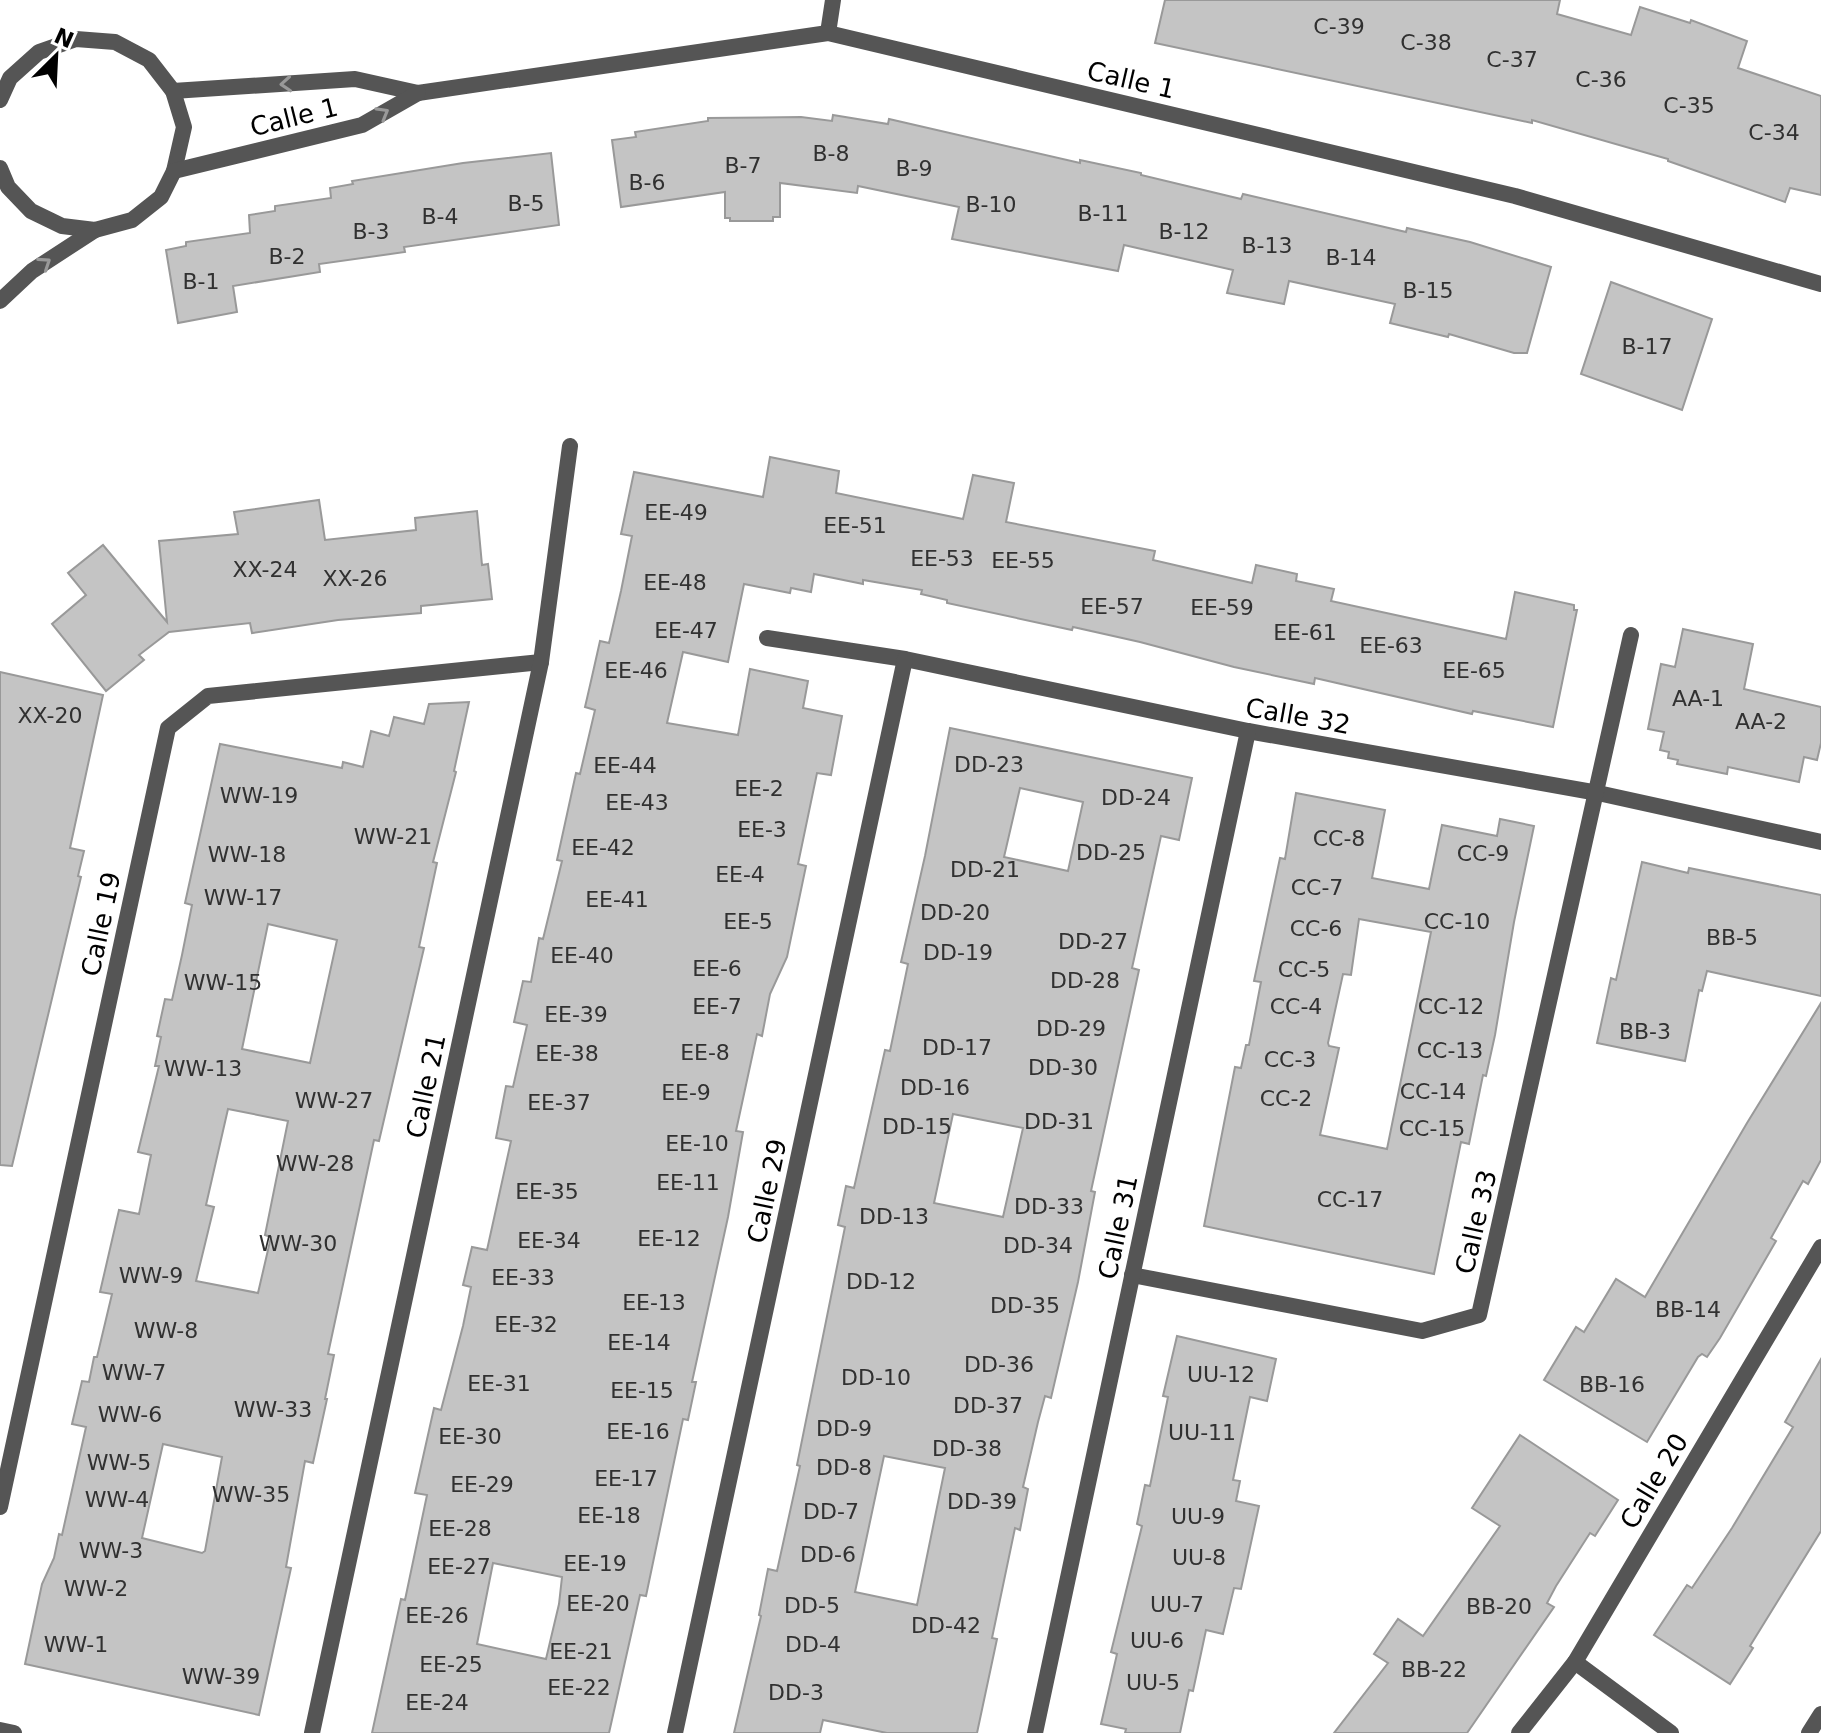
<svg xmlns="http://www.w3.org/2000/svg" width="1821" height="1733" font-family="'DejaVu Sans',sans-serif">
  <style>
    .building { fill: #c4c4c4; stroke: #999; stroke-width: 2; fill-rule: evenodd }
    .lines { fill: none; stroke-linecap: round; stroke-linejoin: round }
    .minor { stroke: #555; stroke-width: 16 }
    .tertiary { stroke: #555; stroke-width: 16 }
    .oneway { stroke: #999 }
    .labels { text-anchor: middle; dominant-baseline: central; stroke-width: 6; stroke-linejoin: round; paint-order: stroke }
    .number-label { font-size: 22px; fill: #313131 }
    .street-label { font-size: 26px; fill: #000; stroke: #fff }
  </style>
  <rect width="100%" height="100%" fill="#fff"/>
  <g class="building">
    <polygon points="1165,0 1560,0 1557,14 1631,35 1640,7 1690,23 1691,20 1747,41 1738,68 1821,96 1821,195 1790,188 1785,202 1668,161 1668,159 1532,120 1532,123 1155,43"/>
    <polygon points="833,115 888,124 889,119 1080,163 1080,160 1141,173 1141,175 1241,199 1243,194 1406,232 1407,228 1470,242 1551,267 1527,353 1514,353 1449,334 1448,337 1390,323 1395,304 1289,281 1284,304 1227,293 1233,270 1124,245 1118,271 952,239 959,207 858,186 857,193 780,183 780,217 773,217 773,221 730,221 730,218 725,218 725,192 621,207 612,140 636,137 635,132 708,121 708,118 801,117 832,121"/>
    <polygon points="551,153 559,225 404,247 405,252 319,264 320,272 233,286 237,312 178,323 166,250 186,246 186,242 250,233 249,215 275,211 275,206 331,198 330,188 353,184 352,181 463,163"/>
    <polygon points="1611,282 1712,319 1682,410 1581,374"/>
    <path d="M 770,457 L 839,471 L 836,493 L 963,519 L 973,475 L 1014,483 L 1006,522 L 1155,551 L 1153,560 L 1252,583 L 1256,565 L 1297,574 L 1296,581 L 1334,589 L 1331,601 L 1506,639 L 1515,592 L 1574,605 L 1574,610 L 1577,610 L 1553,727 L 1473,711 L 1472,714 L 1315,678 L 1314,684 L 1234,667 L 1140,642 L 1073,627 L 1072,630 L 947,603 L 947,600 L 921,594 L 922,590 L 863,580 L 863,584 L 814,574 L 811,592 L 791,588 L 790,593 L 744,584 L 728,662 L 683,652 L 667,723 L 738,735 L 750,669 L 808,681 L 803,708 L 842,716 L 831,775 L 817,773 L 798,864 L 806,866 L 787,957 L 770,994 L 762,1036 L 757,1034 L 736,1131 L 743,1132 L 728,1217 L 692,1382 L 696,1382 L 688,1420 L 683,1419 L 646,1596 L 640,1595 L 609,1733 L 372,1733 L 401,1599 L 405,1600 L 427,1495 L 415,1493 L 434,1408 L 441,1410 L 463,1326 L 471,1287 L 463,1285 L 472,1247 L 487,1250 L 511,1141 L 496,1138 L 506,1086 L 513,1087 L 527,1025 L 514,1022 L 523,981 L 531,982 L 539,938 L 543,939 L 562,861 L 557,860 L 576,773 L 580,774 L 595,710 L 585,707 L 591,681 L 600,641 L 609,643 L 621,591 L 632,536 L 621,534 L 634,472 L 763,497 ZM 493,1563 L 562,1577 L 559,1604 L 546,1659 L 477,1644 Z"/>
    <polygon points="319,500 325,540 416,530 415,518 477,511 482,565 488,564 492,599 421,606 421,613 338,620 252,633 250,623 169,632 139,655 144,660 106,691 52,624 86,595 68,573 103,545 167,622 159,541 238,534 234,512"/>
    <polygon points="1683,629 1753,644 1744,689 1821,707 1821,743 1817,760 1804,757 1799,782 1728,767 1727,774 1677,764 1678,760 1668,758 1669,752 1660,750 1664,732 1648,729 1661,664 1675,667"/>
    <polygon points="0,672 103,695 70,848 84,851 78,876 81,877 12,1166 0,1165"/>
    <path d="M 469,702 L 454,771 L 456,772 L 433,862 L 437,863 L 419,947 L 424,948 L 379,1141 L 374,1140 L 328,1354 L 334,1355 L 325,1399 L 327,1399 L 313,1463 L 305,1461 L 286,1567 L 291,1568 L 259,1715 L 25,1664 L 42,1584 L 54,1558 L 59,1534 L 62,1535 L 86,1427 L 72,1424 L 82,1381 L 89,1382 L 94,1357 L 97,1357 L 112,1294 L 100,1292 L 119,1210 L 139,1214 L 151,1155 L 138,1152 L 159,1066 L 155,1066 L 161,1037 L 157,1036 L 165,999 L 172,1000 L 182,955 L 192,905 L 185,903 L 220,744 L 342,768 L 343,762 L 363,767 L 371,731 L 389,736 L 394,717 L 424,724 L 429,704 ZM 268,924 L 337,940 L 310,1063 L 242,1049 ZM 228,1109 L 288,1121 L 265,1235 L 271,1237 L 258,1293 L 196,1281 L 214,1207 L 206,1205 ZM 163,1444 L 222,1457 L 205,1551 L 202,1553 L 142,1538 Z"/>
    <path d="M 950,728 L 1192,778 L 1179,840 L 1161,836 L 1132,968 L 1139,970 L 1091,1191 L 1095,1192 L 1078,1282 L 1051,1398 L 1045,1396 L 1038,1422 L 1023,1487 L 1028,1489 L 1020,1530 L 1015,1528 L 992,1638 L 997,1639 L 977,1733 L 887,1733 L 823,1720 L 820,1733 L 734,1733 L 761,1616 L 759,1615 L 768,1569 L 777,1571 L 800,1466 L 797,1465 L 845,1227 L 838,1225 L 846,1186 L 854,1188 L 885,1050 L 890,1051 L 908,964 L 901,962 L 925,856 ZM 1020,788 L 1083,802 L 1068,871 L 1004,857 ZM 953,1114 L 1023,1128 L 1003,1217 L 934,1203 ZM 884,1456 L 945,1468 L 917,1605 L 855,1592 Z"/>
    <path d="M 1296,793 L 1385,810 L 1372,878 L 1429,889 L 1442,825 L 1497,836 L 1500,819 L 1534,826 L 1514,922 L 1495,1035 L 1486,1076 L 1483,1075 L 1469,1144 L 1461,1142 L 1434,1274 L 1204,1226 L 1235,1067 L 1241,1068 L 1246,1045 L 1249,1045 L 1261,982 L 1254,981 L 1280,858 L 1285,859 ZM 1359,919 L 1431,932 L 1387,1149 L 1320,1135 L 1339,1048 L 1329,1046 L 1328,1043 L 1343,974 L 1351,975 Z"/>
    <polygon points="1642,862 1688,873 1689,868 1821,895 1821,996 1707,971 1702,991 1699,990 1685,1061 1597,1043 1611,978 1616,980"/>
    <polygon points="1821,1003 1821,1160 1808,1184 1803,1181 1771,1238 1776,1241 1720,1338 1707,1357 1702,1354 1698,1357 1647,1442 1544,1380 1576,1327 1584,1332 1616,1279 1645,1297 1747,1123"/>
    <polygon points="1177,1336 1276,1359 1267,1401 1250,1397 1233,1480 1240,1481 1236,1501 1259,1506 1241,1589 1234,1588 1223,1634 1206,1630 1193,1691 1189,1690 1180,1733 1125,1733 1126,1729 1101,1724 1117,1654 1111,1652 1142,1526 1137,1524 1145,1485 1150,1486 1168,1397 1163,1396"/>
    <polygon points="1821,1359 1821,1531 1750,1646 1753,1648 1730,1684 1654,1635 1687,1585 1692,1588 1732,1528 1793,1427 1785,1422"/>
    <polygon points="1520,1435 1618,1500 1595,1536 1590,1533 1556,1586 1547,1603 1554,1607 1467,1733 1334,1733 1388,1663 1374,1654 1398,1619 1423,1636 1500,1526 1472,1508"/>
  </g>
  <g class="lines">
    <g class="minor">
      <polyline points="828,33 833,0"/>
      <polyline points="173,91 355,79 418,93 828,33 1515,196 1821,284"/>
      <polyline points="0,100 10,78 39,52 76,39 115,42 149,60 173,91 184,127 174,171 161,197 132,220 95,230 62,226 31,211 8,187 0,168"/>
      <polyline points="174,171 362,125 418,93"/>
      <polyline points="0,301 32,271 95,230"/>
      <polyline points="767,638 905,659 1248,731 1598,793 1821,842"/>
      <polyline points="1132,1275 1422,1331 1479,1315 1631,635"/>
      <polyline points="0,1507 168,728 208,696 541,662"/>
      <polyline points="1575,1662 1671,1733"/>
      <polyline points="0,1730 14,1733"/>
      <polyline points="312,1733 541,662 570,446"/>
      <polyline points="675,1733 905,659"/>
      <polyline points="1035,1733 1248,731"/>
      <polyline points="1519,1733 1575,1662 1821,1247"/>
    </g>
    <polyline class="tertiary" points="1809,1733 1821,1714"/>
  </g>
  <defs><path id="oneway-chevron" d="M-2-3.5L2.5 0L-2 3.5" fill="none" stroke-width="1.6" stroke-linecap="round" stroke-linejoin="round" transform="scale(2)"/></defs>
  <g class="oneway">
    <use href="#oneway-chevron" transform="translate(286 84) rotate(176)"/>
    <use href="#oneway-chevron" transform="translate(383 113) rotate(-30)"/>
    <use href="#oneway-chevron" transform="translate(45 263) rotate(-34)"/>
  </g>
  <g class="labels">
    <g class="number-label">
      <text x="1339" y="26">C-39</text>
      <text x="1426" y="42">C-38</text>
      <text x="1512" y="59">C-37</text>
      <text x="1601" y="79">C-36</text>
      <text x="1689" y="105">C-35</text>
      <text x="1774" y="132">C-34</text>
      <text x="831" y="153">B-8</text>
      <text x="743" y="165">B-7</text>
      <text x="914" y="168">B-9</text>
      <text x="647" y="182">B-6</text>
      <text x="526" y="203">B-5</text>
      <text x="991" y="204">B-10</text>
      <text x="1103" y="213">B-11</text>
      <text x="440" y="216">B-4</text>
      <text x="371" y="231">B-3</text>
      <text x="1184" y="231">B-12</text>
      <text x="1267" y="245">B-13</text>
      <text x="287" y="256">B-2</text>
      <text x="1351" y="257">B-14</text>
      <text x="201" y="281">B-1</text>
      <text x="1428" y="290">B-15</text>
      <text x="1647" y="346">B-17</text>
      <text x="676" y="512">EE-49</text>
      <text x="855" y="525">EE-51</text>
      <text x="942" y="558">EE-53</text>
      <text x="1023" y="560">EE-55</text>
      <text x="265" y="569">XX-24</text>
      <text x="355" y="578">XX-26</text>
      <text x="675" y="582">EE-48</text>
      <text x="1112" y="606">EE-57</text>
      <text x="1222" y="607">EE-59</text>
      <text x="686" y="630">EE-47</text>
      <text x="1305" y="632">EE-61</text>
      <text x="1391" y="645">EE-63</text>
      <text x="636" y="670">EE-46</text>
      <text x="1474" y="670">EE-65</text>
      <text x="1698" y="698">AA-1</text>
      <text x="50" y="715">XX-20</text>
      <text x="1761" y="721">AA-2</text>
      <text x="989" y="764">DD-23</text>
      <text x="625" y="765">EE-44</text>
      <text x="759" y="788">EE-2</text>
      <text x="259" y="795">WW-19</text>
      <text x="1136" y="797">DD-24</text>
      <text x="637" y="802">EE-43</text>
      <text x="762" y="829">EE-3</text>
      <text x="393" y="836">WW-21</text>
      <text x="1339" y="838">CC-8</text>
      <text x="603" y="847">EE-42</text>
      <text x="1111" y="852">DD-25</text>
      <text x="1483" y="853">CC-9</text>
      <text x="247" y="854">WW-18</text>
      <text x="985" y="869">DD-21</text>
      <text x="740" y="874">EE-4</text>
      <text x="1317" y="887">CC-7</text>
      <text x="243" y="897">WW-17</text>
      <text x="617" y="899">EE-41</text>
      <text x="955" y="912">DD-20</text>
      <text x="748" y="921">EE-5</text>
      <text x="1457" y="921">CC-10</text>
      <text x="1316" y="928">CC-6</text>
      <text x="1732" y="937">BB-5</text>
      <text x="1093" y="941">DD-27</text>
      <text x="958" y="952">DD-19</text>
      <text x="582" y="955">EE-40</text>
      <text x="717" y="968">EE-6</text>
      <text x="1304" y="969">CC-5</text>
      <text x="1085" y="980">DD-28</text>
      <text x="223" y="982">WW-15</text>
      <text x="717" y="1006">EE-7</text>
      <text x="1296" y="1006">CC-4</text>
      <text x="1451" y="1006">CC-12</text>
      <text x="576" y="1014">EE-39</text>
      <text x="1071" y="1028">DD-29</text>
      <text x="1645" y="1031">BB-3</text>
      <text x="957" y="1047">DD-17</text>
      <text x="1450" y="1050">CC-13</text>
      <text x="705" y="1052">EE-8</text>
      <text x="567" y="1053">EE-38</text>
      <text x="1290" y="1059">CC-3</text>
      <text x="1063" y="1067">DD-30</text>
      <text x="203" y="1068">WW-13</text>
      <text x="935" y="1087">DD-16</text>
      <text x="1433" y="1091">CC-14</text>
      <text x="686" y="1092">EE-9</text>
      <text x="1286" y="1098">CC-2</text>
      <text x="334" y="1100">WW-27</text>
      <text x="559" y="1102">EE-37</text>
      <text x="1059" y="1121">DD-31</text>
      <text x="917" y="1126">DD-15</text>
      <text x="1432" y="1128">CC-15</text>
      <text x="697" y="1143">EE-10</text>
      <text x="315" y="1163">WW-28</text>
      <text x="688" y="1182">EE-11</text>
      <text x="547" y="1191">EE-35</text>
      <text x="1350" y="1199">CC-17</text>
      <text x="1049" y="1206">DD-33</text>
      <text x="894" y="1216">DD-13</text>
      <text x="669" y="1238">EE-12</text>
      <text x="549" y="1240">EE-34</text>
      <text x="298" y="1243">WW-30</text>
      <text x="1038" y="1245">DD-34</text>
      <text x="151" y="1275">WW-9</text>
      <text x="523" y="1277">EE-33</text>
      <text x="881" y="1281">DD-12</text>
      <text x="654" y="1302">EE-13</text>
      <text x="1025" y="1305">DD-35</text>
      <text x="1688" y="1309">BB-14</text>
      <text x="526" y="1324">EE-32</text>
      <text x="166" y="1330">WW-8</text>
      <text x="639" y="1342">EE-14</text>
      <text x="999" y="1364">DD-36</text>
      <text x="134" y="1372">WW-7</text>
      <text x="1221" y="1374">UU-12</text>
      <text x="876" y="1377">DD-10</text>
      <text x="499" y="1383">EE-31</text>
      <text x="1612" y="1384">BB-16</text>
      <text x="642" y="1390">EE-15</text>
      <text x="988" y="1405">DD-37</text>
      <text x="273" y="1409">WW-33</text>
      <text x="130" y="1414">WW-6</text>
      <text x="844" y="1428">DD-9</text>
      <text x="638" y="1431">EE-16</text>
      <text x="1202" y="1432">UU-11</text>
      <text x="470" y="1436">EE-30</text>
      <text x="967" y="1448">DD-38</text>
      <text x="119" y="1462">WW-5</text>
      <text x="844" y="1467">DD-8</text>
      <text x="626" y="1478">EE-17</text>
      <text x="482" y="1484">EE-29</text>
      <text x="251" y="1494">WW-35</text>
      <text x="117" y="1499">WW-4</text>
      <text x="982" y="1501">DD-39</text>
      <text x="831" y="1511">DD-7</text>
      <text x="609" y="1515">EE-18</text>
      <text x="1198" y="1516">UU-9</text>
      <text x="460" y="1528">EE-28</text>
      <text x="111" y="1550">WW-3</text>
      <text x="828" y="1554">DD-6</text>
      <text x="1199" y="1557">UU-8</text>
      <text x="595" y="1563">EE-19</text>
      <text x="459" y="1566">EE-27</text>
      <text x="96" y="1588">WW-2</text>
      <text x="598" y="1603">EE-20</text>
      <text x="1177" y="1604">UU-7</text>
      <text x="812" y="1605">DD-5</text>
      <text x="1499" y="1606">BB-20</text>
      <text x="437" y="1615">EE-26</text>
      <text x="946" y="1625">DD-42</text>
      <text x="1157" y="1640">UU-6</text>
      <text x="76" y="1644">WW-1</text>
      <text x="813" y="1644">DD-4</text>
      <text x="581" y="1651">EE-21</text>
      <text x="451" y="1664">EE-25</text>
      <text x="1434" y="1669">BB-22</text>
      <text x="221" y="1676">WW-39</text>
      <text x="1153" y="1682">UU-5</text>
      <text x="579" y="1687">EE-22</text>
      <text x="796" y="1692">DD-3</text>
      <text x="437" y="1702">EE-24</text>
    </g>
    <g class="street-label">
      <text transform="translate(1131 80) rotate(13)">Calle 1</text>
      <text transform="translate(294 117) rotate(-14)">Calle 1</text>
      <text transform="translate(1298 716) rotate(10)">Calle 32</text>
      <text transform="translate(101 924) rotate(-78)">Calle 19</text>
      <text transform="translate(426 1086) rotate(-78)">Calle 21</text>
      <text transform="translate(767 1191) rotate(-78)">Calle 29</text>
      <text transform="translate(1476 1222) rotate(-77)">Calle 33</text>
      <text transform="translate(1118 1227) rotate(-78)">Calle 31</text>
      <text transform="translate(1654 1481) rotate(-59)">Calle 20</text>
    </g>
  </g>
  <g transform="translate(56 56) rotate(24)" stroke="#ffffff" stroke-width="6" paint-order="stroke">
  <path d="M0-6L14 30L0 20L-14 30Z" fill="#000000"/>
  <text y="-12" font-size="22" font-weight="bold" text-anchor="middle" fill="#000000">N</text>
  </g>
</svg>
